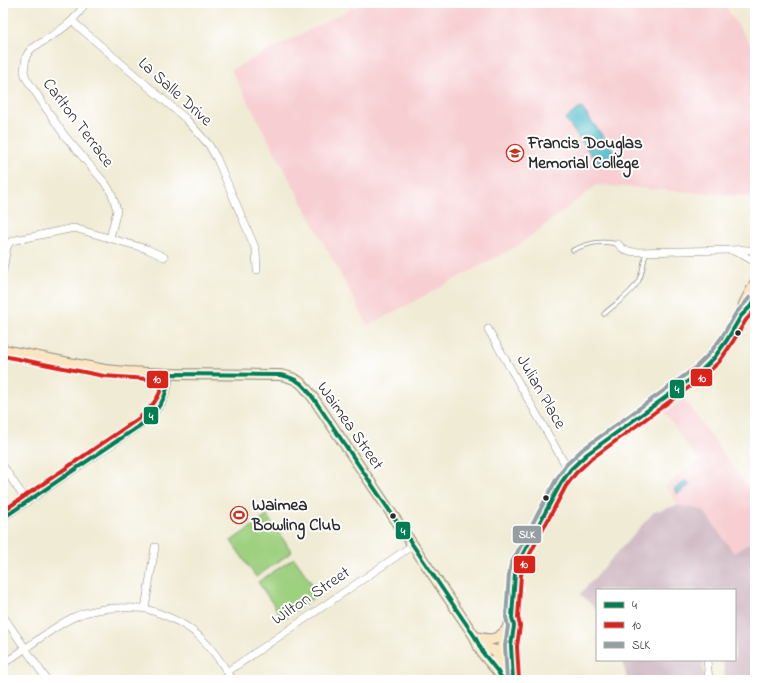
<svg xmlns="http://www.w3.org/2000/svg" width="758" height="683" font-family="'Indie Flower',sans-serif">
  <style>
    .built { fill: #f7cfd2 }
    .industrial { fill: #d2bdc6 }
    .green { fill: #9dd07f; stroke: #647e55 }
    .water { fill: #4cb9c8; stroke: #3c727a }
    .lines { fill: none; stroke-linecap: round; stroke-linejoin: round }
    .lane-casing { stroke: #8e8b80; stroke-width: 5 }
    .street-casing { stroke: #8e8b80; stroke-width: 8 }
    .secondary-casing { stroke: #8e8b80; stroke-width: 12 }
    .lane { stroke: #fff; stroke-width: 3.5 }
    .street { stroke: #fff; stroke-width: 7 }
    .secondary { stroke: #fbe6c4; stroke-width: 10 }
    .bus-1-casing { stroke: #fff; stroke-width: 7 }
    .bus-2-casing { stroke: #fff; stroke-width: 7 }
    .bus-3-casing { stroke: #fff; stroke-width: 7 }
    .bus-1 { stroke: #017e52; stroke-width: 4 }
    .bus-2 { stroke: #da241a; stroke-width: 4 }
    .bus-3 { stroke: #959fa1; stroke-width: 4 }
    .bus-dot { fill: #2b2b2b; stroke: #fff; stroke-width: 1.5 }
    .labels { text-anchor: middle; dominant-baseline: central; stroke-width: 4; stroke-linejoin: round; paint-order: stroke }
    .street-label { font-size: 17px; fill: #2b2b2b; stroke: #fff }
    .poi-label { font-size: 17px; font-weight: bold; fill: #2b2b2b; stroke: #fff; text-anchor: start }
    .line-badge { stroke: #fff; stroke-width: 1.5 }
    .badge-label { font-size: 11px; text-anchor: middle; font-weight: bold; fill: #fff }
  </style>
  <rect width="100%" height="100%" fill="#fff"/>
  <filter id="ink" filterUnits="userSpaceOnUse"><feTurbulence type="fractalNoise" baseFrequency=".025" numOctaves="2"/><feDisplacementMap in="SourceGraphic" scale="8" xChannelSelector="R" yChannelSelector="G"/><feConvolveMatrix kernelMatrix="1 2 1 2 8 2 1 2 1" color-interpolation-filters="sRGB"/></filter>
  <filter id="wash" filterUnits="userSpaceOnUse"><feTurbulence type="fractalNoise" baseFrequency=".012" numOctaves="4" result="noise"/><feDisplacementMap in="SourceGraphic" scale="16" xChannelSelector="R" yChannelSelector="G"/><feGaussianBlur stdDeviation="0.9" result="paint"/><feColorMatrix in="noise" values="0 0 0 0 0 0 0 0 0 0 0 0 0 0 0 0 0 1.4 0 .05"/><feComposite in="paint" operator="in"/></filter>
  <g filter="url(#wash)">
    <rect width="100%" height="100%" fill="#f0ebd4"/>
    <g class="built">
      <polygon points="362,3 723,3 755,51 755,197 597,185 519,245 368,326 231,70"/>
      <polygon points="684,399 755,497 755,539 734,553 703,510 678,505 665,486 699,461 664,412"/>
    </g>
    <g class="industrial">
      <polygon points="678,505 703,510 734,553 755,539 755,680 725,680 723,660 735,660 735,590 597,590 597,610 580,594 654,512"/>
      <polygon points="623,660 703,660 704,680 627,680"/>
    </g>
    <g class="green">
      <polygon points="267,516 292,552 256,577 231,541"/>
      <polygon points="294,558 319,594 283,619 258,582"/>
    </g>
    <g class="water">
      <polygon points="581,107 617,155 600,167 565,119"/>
      <polygon points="687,480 690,485 677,494 674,489"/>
    </g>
  </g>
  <g filter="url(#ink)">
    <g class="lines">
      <defs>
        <g id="lane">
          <path d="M 573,250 C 589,243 600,240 618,244"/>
          <path d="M 604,314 C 615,304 630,295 638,282 C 643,273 644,261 646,252"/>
        </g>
        <g id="street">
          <path d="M 85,3 C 74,25 51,36 31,49 L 28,53 L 26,57 L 24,71 L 26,78 L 64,135 L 105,183 L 112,194 L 117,210 L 110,238"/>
          <polyline points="72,21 186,119 209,145 217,159 256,250 257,270"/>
          <path d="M 618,244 C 623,250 627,251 634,252 L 731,250 C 740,249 747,249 755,251"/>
          <polyline points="731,250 745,256 755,262"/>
          <polyline points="3,270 7,247 10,242 16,240 74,228 147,249 164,257"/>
          <polyline points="488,329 565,464 571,469"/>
          <polyline points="3,466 27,502"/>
          <path d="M 3,518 L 142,424 C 158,411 170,396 169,374"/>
          <polyline points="145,608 155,547"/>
          <polyline points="3,616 47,680"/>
          <polyline points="707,660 709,680"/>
          <path d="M 3,664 C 16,655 30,645 43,636 C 53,629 63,622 74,617 C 93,608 113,607 134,608 C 138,608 142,608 146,609 C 167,615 189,625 204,641 C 215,652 224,667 233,680"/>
          <polyline points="227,672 413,545"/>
        </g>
        <g id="secondary">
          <polyline points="742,314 744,304 755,283"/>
          <path d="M 3,350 L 84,366 L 105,370 L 127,372 L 169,374 L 280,375 C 299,378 303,384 314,399 L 475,637 C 477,641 478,646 480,649 C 486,661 498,668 503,680"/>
          <path d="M 475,637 C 490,640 494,642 506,631"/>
          <polyline points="477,639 489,649 500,652"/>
          <polyline points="501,651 506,631 512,617"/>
          <path d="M 511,654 L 507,651 C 501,650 497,653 497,659 C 499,664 503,666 508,664 L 511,660"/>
          <polyline points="513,680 511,646 514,626 512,617 515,574 517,565 522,555 561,483 571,469 587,454 699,373 714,358 727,340 741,316 750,307 755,300"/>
        </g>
      </defs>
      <use href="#lane" class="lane-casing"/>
      <use href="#street" class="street-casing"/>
      <use href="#secondary" class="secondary-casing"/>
      <use href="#lane" class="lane"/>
      <use href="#street" class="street"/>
      <use href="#secondary" class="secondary"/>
      <defs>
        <g id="bus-1">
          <path d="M 3,518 L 142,424 C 159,410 168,397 169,374 L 280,375 C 298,378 304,385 314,399 L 475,637 L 483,653 L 498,672 L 503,680"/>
          <polyline points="513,680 511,646 514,626 512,617 515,574 517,565 561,483 571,469 587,454 699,373 714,358 727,340 741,316 750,307 755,300"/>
        </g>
        <g id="bus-2">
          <path d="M 3,356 L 104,376 L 163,380 C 161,397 151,408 138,419 L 3,511"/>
          <polyline points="519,680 517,646 520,626 518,617 521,575 523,567 566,486 576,473 591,459 703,377 719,362 732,343 746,320 755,310"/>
        </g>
        <polyline id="bus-3" points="507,680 505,646 508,626 506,617 509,574 511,564 556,480 566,465 583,449 695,368 709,354 722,337 736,313 745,303 750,297"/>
      </defs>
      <use href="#bus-1" class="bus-1-casing"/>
      <use href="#bus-2" class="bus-2-casing"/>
      <use href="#bus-3" class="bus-3-casing"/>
      <use href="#bus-1" class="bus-1"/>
      <use href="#bus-2" class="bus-2"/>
      <use href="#bus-3" class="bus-3"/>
    </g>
  </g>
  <defs>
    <symbol id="school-ring" viewBox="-11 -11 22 22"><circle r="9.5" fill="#fff" stroke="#c8321e" stroke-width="1.5"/><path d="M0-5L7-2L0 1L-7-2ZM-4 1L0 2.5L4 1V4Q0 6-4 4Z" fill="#c8321e"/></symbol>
    <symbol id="stadium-ring" viewBox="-11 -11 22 22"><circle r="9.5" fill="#fff" stroke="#c8321e" stroke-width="1.5"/><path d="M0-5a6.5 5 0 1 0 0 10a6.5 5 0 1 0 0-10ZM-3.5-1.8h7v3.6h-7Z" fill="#c8321e"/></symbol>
  </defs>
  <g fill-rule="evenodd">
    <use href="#school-ring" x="505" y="143" width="20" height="20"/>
    <use href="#stadium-ring" x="229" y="505" width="20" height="20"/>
  </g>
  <g class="bus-dot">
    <circle cx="738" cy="333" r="3.5"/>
    <circle cx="546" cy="498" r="3.5"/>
    <circle cx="393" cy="516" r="3.5"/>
  </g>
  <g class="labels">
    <g class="street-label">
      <text transform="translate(175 92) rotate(42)">La Salle Drive</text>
      <text transform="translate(78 123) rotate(53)">Carlton Terrace</text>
      <text transform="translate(541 392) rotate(60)">Julian Place</text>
      <text transform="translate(350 426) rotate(55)">Waimea Street</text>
      <text transform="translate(311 596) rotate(-34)">Wilton Street</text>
    </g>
    <g class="poi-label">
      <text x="528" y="143">Francis Douglas<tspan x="528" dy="20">Memorial College</tspan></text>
      <text x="252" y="505">Waimea<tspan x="252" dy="20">Bowling Club</tspan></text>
    </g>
  </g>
  <g class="line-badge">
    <rect x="690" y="368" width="23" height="19" rx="4" fill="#da241a"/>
    <rect x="146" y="370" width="23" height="19" rx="4" fill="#da241a"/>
    <rect x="669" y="379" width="16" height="20" rx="4" fill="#017e52"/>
    <rect x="143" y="406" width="16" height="19" rx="4" fill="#017e52"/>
    <rect x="395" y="521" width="16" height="19" rx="4" fill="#017e52"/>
    <rect x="512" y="525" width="30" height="19" rx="4" fill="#959fa1"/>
    <rect x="513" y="555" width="23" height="19" rx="4" fill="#da241a"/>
  </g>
  <g class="badge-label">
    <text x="702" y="382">10</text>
    <text x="157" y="383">10</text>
    <text x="677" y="393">4</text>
    <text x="151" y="420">4</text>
    <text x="403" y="535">4</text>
    <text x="527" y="538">SLK</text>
    <text x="524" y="568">10</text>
  </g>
  <rect width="758" height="683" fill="none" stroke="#fff" stroke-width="16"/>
  <rect x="596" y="589" width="140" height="72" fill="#ffffff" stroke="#aaaaaa"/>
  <rect x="604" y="602" width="20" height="6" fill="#017e52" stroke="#aaaaaa"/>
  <text x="632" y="609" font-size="12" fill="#2b2b2b">4</text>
  <rect x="604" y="622" width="20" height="6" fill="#da241a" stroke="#aaaaaa"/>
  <text x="632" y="629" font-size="12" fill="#2b2b2b">10</text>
  <rect x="604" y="642" width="20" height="6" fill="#959fa1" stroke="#aaaaaa"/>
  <text x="632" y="649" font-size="12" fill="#2b2b2b">SLK</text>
</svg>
